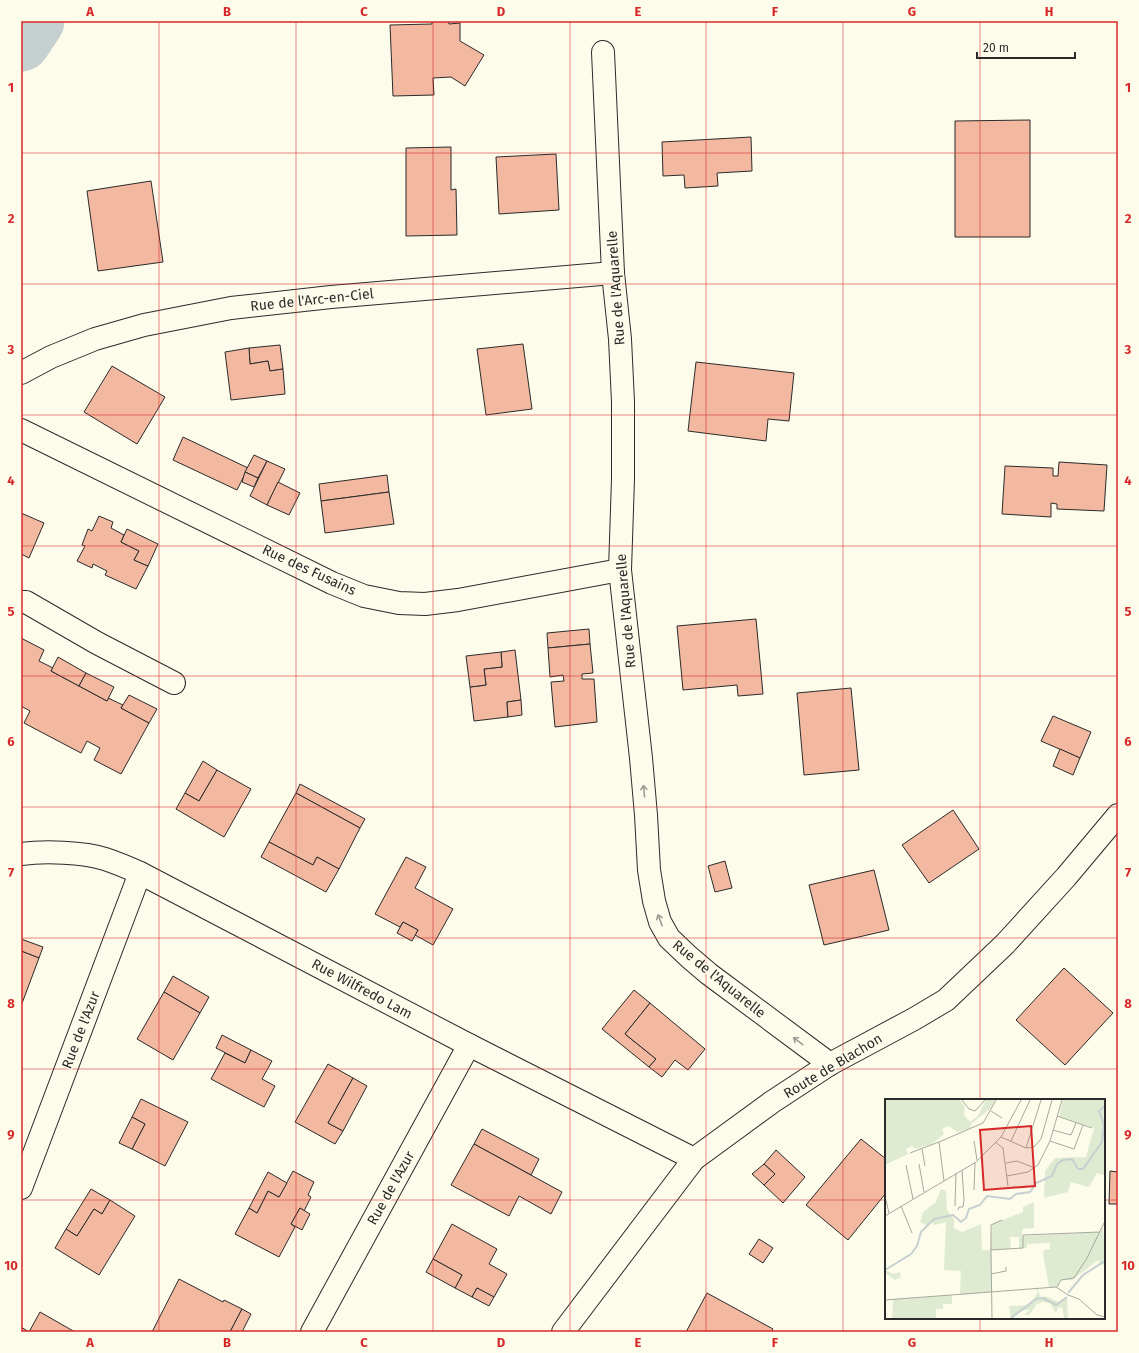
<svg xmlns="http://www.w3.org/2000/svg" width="1139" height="1353" font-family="'Fira Sans',sans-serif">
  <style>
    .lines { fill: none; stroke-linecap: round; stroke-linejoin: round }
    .river { stroke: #c7d0d0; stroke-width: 59 }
    .building { fill: #f2b8a0; stroke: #2b2b2b }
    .minor-casing { stroke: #2b2b2b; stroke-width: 24 }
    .minor { stroke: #fdfbea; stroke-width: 22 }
    .oneway { stroke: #9e9d94 }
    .grid { fill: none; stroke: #d62828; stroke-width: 1; stroke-opacity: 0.55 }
    .labels { text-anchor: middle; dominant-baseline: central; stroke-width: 3; stroke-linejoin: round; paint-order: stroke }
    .street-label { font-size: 14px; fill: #2b2b2b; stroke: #fdfbea }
    .inset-river { fill: none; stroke: #c7d0d0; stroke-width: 2 }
    .inset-road { fill: none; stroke: #a9a89e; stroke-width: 1 }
    .view { fill: #d62828; fill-opacity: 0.15; stroke: #d62828; stroke-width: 2 }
    .inset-edge { fill: none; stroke: #2b2b2b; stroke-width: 2 }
    .neatline { fill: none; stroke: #d62828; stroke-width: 1.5 }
    .grid-label { font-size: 13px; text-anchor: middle; font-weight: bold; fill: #d62828 }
  </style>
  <rect width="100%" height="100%" fill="#fdfbea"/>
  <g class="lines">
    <polyline class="river" points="21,42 35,21"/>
  </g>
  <g class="building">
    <polygon points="432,21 448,21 449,24 460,23 460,41 484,55 465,86 451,77 433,78 434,95 393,96 390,25 432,24"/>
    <polygon points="1030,120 1030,237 955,237 955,121"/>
    <polygon points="751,137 752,171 717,173 718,186 685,188 684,175 663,176 662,142"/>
    <polygon points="451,147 451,190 456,189 457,235 406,236 406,148"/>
    <polygon points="556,154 559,210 499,214 496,157"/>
    <polygon points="151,181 163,262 98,271 87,191"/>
    <polygon points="523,344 532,409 486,415 477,349"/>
    <polygon points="280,345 283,369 270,371 268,361 250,364 249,348"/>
    <polygon points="249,348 250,364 268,361 270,371 283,369 285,394 231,400 225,352"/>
    <polygon points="696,362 794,373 789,421 768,419 766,441 688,431"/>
    <polygon points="112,366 165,397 137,444 84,412"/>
    <polygon points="183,437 248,468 237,490 173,460"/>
    <polygon points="254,455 267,461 258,478 245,472"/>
    <polygon points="267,461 285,469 267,505 250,496"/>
    <polygon points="1059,462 1107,465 1104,511 1057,509 1057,504 1051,503 1051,517 1002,514 1005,466 1053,468 1053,476 1058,476"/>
    <polygon points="245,472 258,478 254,487 242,482"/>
    <polygon points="387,475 389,492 321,501 319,484"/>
    <polygon points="278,482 300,493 289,515 267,505"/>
    <polygon points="389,492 394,524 325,533 321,501"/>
    <polygon points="21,513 44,523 29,558 21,554"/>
    <polygon points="99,516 113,522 111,528 124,535 121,542 139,551 134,560 148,566 136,589 105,575 107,571 93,564 92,568 77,561 85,546 82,545 88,529 92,531"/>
    <polygon points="127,529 158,544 148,566 134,560 139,551 121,542"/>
    <polygon points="756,619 763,694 738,696 737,685 683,690 677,626"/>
    <polygon points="589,629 590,644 548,648 547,633"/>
    <polygon points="21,638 44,650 39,661 53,668 51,671 107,701 108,698 123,705 121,708 149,723 121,774 94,760 100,748 87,741 81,753 24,723 30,711 21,706"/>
    <polygon points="590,644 593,673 582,674 582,679 594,679 597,722 555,727 551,682 564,681 563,675 550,677 548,648"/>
    <polygon points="515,650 521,700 507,702 508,717 474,721 470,687 486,685 484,669 502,667 501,652"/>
    <polygon points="501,652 502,667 484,669 486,685 470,687 466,656"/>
    <polygon points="58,657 86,673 79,686 51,671"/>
    <polygon points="86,673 114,687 107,701 79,686"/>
    <polygon points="851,688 859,770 804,775 797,693"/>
    <polygon points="129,695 157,709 149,723 121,708"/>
    <polygon points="521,700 522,715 508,717 507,702"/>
    <polygon points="1053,716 1091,732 1080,758 1041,741"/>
    <polygon points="1060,749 1080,758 1073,775 1053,766"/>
    <polygon points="203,761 217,770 199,801 185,793"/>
    <polygon points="217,770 251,789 224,837 176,809 185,793 199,801"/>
    <polygon points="300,784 365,819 360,828 296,793"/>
    <polygon points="296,793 360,828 339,869 317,857 313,865 269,842"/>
    <polygon points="953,810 979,849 929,883 902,845"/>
    <polygon points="269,842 313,865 317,857 339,869 326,892 261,857"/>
    <polygon points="406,857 426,867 415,888 453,909 433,945 415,935 418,930 403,922 400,927 375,914"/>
    <polygon points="725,861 732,888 715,892 708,866"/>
    <polygon points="874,870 889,930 824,945 809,885"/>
    <polygon points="403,922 418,930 412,941 397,933"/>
    <polygon points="21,939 43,947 39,958 21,951"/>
    <polygon points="21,951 39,958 21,1006"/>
    <polygon points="1064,968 1113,1013 1065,1065 1016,1020"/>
    <polygon points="173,976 209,997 200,1013 164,992"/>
    <polygon points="634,990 650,1003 625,1034 656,1059 649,1067 602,1029"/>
    <polygon points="164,992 200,1013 173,1060 137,1039"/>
    <polygon points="650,1003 705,1049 688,1070 675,1060 662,1077 649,1067 656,1059 625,1034"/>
    <polygon points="222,1035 251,1050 245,1063 216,1048"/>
    <polygon points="251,1050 272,1061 262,1079 275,1086 264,1107 211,1079 225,1053 245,1063"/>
    <polygon points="328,1064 353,1078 328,1123 343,1131 335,1144 295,1122"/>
    <polygon points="353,1078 367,1086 343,1131 328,1123"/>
    <polygon points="141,1099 188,1122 165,1166 132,1149 145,1124 132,1117"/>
    <polygon points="132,1117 145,1124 132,1149 119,1143"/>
    <polygon points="482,1129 539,1159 531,1175 474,1144"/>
    <polygon points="861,1139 886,1159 886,1193 848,1240 806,1205"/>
    <polygon points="474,1144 562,1192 551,1214 519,1196 509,1216 451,1185"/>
    <polygon points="776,1150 805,1177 783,1203 764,1185 775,1174 764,1164"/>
    <polygon points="764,1164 775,1174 764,1185 752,1174"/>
    <polygon points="293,1171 314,1182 308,1195 311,1197 304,1211 300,1208 291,1224 295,1227 279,1257 235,1234 249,1208 257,1213 268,1191 279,1197"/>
    <polygon points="1110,1171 1118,1172 1118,1204 1109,1204"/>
    <polygon points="268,1172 287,1183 279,1197 268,1191 257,1213 249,1208"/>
    <polygon points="91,1189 110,1200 102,1214 94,1209 77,1236 66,1229"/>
    <polygon points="110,1200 135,1216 99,1275 55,1248 66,1229 77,1236 94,1209 102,1214"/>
    <polygon points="300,1208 310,1214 302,1230 291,1224"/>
    <polygon points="452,1224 497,1249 489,1264 507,1274 494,1297 477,1288 472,1297 455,1288 462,1275 433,1259"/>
    <polygon points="759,1239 773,1248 763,1263 749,1254"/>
    <polygon points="433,1259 462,1275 455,1288 426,1272"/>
    <polygon points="179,1279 223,1302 224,1300 242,1309 230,1332 152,1332"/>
    <polygon points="477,1288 494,1297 489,1306 472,1297"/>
    <polygon points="707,1293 773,1329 771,1332 686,1332"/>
    <polygon points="242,1309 251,1314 242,1332 230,1332"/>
    <polygon points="40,1312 75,1332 21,1332 21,1327 29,1332"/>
  </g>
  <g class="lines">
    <defs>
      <g id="minor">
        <polyline points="603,52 613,273 620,339 623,402 623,479 620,570 641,758 646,815 649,870 654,901 660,922 669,938 689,957 709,974 830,1064"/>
        <polyline points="21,373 51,357 95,339 144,325 231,308 331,297 613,273"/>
        <polyline points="21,430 332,583 364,596 399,603 425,604 458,600 620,570"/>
        <polyline points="21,602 26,602 97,643 174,683"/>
        <path d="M 21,854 C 44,851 83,852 105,859 C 117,863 129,868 140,873 L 469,1045 L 694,1159"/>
        <polyline points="21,1188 140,873"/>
        <polyline points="312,1332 469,1045"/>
        <polyline points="563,1332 694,1159 772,1102 830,1064 914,1019 946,1000 1005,944 1066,877 1118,815"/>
      </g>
    </defs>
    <use href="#minor" class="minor-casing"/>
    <use href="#minor" class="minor"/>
  </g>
  <defs><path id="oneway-shaft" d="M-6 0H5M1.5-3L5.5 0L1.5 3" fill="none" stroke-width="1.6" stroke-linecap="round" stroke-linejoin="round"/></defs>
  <g class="oneway">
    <use href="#oneway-shaft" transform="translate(644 791) rotate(-95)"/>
    <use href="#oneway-shaft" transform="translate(660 920) rotate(-110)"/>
    <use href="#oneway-shaft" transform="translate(798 1041) rotate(-143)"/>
  </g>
  <path class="grid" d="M 159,21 L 159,1332M 296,21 L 296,1332M 433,21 L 433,1332M 570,21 L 570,1332M 706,21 L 706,1332M 843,21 L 843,1332M 980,21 L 980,1100M 21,153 L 1118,153M 21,284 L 1118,284M 21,415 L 1118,415M 21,546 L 1118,546M 21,676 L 1118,676M 21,807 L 1118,807M 21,938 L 1118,938M 21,1069 L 1118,1069M 21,1200 L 886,1200M 1104,1200 L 1118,1200M 980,1318 L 980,1332"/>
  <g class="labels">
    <g class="street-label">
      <text transform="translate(616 288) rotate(-94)">Rue de l'Aquarelle</text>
      <text transform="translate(312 300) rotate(-6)">Rue de l'Arc-en-Ciel</text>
      <text transform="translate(309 570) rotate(25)">Rue des Fusains</text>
      <text transform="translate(626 611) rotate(-95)">Rue de l'Aquarelle</text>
      <text transform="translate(719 979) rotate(39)">Rue de l'Aquarelle</text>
      <text transform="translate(362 989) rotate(28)">Rue Wilfredo Lam</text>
      <text transform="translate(81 1030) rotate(-69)">Rue de l'Azur</text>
      <text transform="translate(833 1066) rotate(-31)">Route de Blachon</text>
      <text transform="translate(391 1188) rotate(-61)">Rue de l'Azur</text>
    </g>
  </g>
  <g transform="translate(885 1099)">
    <rect width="220" height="220" fill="#fdfbea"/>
    <path d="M 0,1 L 75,1 L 80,8 L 79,16 L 85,23 L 93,17 L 101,1 L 110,1 L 105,10 L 86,25 L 86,29 L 73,33 L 63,27 L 57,30 L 59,35 L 47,45 L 31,50 L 26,47 L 21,50 L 23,55 L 2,65 L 0,65 ZM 178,1 L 220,1 L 220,73 L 219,76 L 212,74 L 204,88 L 186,83 L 183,93 L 159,99 L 160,72 L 170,59 L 201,58 L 209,29 L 174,17 ZM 56,90 L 61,92 L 62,111 L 69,120 L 69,129 L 77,133 L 96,125 L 97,151 L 105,151 L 107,125 L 138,113 L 138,108 L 149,103 L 149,129 L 137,130 L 137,145 L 138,137 L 215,133 L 218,126 L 220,165 L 215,166 L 213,161 L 187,181 L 176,181 L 172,188 L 164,188 L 158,155 L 159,151 L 165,150 L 165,144 L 142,145 L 142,149 L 134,149 L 134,138 L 125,138 L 126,150 L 106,151 L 106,193 L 75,196 L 76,172 L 59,171 L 61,123 L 50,126 L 47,123 L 41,126 L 35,123 L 38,113 L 51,103 ZM 0,171 L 8,175 L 15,173 L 16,178 L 10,181 L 0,174 ZM 150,190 L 153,191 L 156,199 L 160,197 L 174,203 L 182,198 L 183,219 L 179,219 L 177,208 L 173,209 L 171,214 L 165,204 L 158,203 L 152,205 L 144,216 L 139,216 L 145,211 L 139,211 L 126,219 L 124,207 L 145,206 L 153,193 ZM 67,196 L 67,205 L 58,205 L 58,210 L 51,210 L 51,219 L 7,219 L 8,200 Z" fill="#deebd1"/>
    <path class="inset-river" d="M 0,171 L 26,155 L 32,147 L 36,133 L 49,120 L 68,116 L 76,123 L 81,119 L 84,110 L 95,106 L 102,97 L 125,100 L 131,95 L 145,93 L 151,84 L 167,77 L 172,65 L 178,61 L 187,60 L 193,70 L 198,70 L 217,43 L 219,26 L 214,12 L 220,7M 183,194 L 198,176 L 220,162M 126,219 L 151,200 L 158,199 L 171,206 L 182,198"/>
    <path class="inset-road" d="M 77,1 L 84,10 L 90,12 L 100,1M 106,12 L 117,19M 172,17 L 207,29M 168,31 L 186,36 L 191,24M 116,38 L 141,49 L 149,48 L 156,40 L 167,1M 89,42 L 92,61M 126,42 L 145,1M 165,42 L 189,50 L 198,26M 110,43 L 118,49 L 123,87M 141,49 L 156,1M 37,50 L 40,67M 25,54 L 54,43M 121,64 L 132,62 L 150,69M 34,65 L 39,93M 21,66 L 28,100M 122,77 L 143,73 L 153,66 L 165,42 L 177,1M 59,82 L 54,43 L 98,24 L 111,1M 89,91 L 90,64M 0,97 L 4,114M 16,107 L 27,134M 70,107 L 71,74M 73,111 L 74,108 L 78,108 L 79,101 L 77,71M 0,117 L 91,63 L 116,38 L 136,1M 106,151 L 106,126 L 117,121M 106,175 L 121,172 L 121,168M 172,188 L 176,181 L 189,179 L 202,159 L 220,122M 0,201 L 171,188 L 183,196 L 194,200 L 212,216 L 220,218M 107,219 L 106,151 L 138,149 L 138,136 L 215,133"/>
    <path class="view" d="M 146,27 L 150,87 L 99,91 L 95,31 Z"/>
    <rect width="220" height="220" class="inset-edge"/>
  </g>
  <rect width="1139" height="1353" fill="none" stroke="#fdfbea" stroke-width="44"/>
  <path d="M977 52v6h98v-6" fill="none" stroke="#2b2b2b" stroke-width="2"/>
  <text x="983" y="52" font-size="12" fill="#2b2b2b" stroke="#fdfbea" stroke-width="3" paint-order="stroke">20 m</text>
  <rect x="22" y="22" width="1095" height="1309" class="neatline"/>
  <g class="grid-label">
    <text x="90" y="16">A</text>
    <text x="227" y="16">B</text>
    <text x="364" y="16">C</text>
    <text x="501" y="16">D</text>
    <text x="638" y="16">E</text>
    <text x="775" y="16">F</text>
    <text x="912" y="16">G</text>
    <text x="1049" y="16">H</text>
    <text x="11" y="92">1</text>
    <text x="1128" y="92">1</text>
    <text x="11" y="223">2</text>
    <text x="1128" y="223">2</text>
    <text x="11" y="354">3</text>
    <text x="1128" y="354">3</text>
    <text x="11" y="485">4</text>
    <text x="1128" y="485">4</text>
    <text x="11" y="616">5</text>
    <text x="1128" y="616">5</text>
    <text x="11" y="746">6</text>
    <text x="1128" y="746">6</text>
    <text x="11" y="877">7</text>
    <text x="1128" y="877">7</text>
    <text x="11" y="1008">8</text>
    <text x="1128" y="1008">8</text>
    <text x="11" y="1139">9</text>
    <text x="1128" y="1139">9</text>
    <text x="11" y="1270">10</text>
    <text x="1128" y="1270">10</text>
    <text x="90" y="1347">A</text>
    <text x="227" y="1347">B</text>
    <text x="364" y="1347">C</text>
    <text x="501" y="1347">D</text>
    <text x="638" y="1347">E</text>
    <text x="775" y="1347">F</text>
    <text x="912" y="1347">G</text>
    <text x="1049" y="1347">H</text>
  </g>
</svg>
